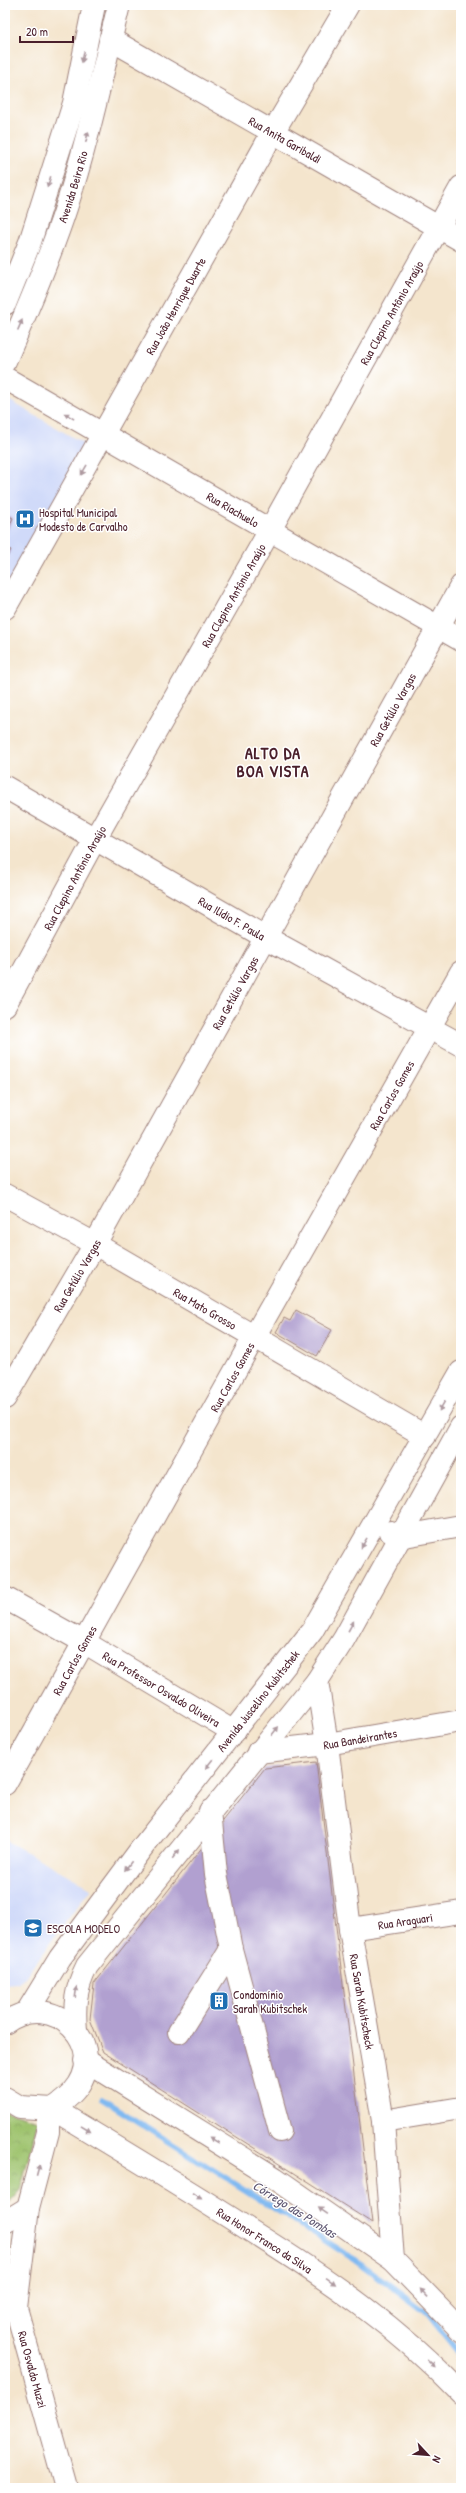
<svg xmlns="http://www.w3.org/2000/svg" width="466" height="2493" font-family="'Patrick Hand',sans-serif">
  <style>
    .built { fill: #d0daf9 }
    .park { fill: url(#park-crowns); stroke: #74714c }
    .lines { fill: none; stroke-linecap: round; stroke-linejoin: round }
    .stream { stroke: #80b9f1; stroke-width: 5.5 }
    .building { fill: #b1a0d0 }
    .minor-casing { stroke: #9f827c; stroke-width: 24 }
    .major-casing { stroke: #9f827c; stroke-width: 24 }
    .minor { stroke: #fff; stroke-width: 22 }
    .major { stroke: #fff; stroke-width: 22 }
    .oneway { fill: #ae9aa0 }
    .labels { text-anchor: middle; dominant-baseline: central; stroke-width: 3; stroke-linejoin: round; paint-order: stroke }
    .street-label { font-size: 12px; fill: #4a1f2b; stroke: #fff }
    .poi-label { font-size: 12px; fill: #4a1f2b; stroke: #fff; text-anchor: start }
    .water-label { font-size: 13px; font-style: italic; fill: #5d5570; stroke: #fff }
    .district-label { font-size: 16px; font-weight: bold; letter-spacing: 1px; fill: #4a1f2b; stroke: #fff }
  </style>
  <defs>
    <pattern id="park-crowns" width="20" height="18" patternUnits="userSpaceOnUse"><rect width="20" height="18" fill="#9ec36d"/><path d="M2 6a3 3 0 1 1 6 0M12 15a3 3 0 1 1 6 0" fill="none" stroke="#839e5a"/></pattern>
  </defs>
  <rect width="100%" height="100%" fill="#fff"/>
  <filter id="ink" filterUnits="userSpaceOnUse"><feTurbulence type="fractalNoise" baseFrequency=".025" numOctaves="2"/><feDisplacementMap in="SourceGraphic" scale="8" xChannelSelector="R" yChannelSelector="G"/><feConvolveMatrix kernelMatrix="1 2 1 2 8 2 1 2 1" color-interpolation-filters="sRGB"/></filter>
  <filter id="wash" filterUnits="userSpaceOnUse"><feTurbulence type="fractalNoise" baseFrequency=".012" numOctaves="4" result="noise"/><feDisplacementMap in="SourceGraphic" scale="16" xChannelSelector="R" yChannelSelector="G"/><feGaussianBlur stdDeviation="0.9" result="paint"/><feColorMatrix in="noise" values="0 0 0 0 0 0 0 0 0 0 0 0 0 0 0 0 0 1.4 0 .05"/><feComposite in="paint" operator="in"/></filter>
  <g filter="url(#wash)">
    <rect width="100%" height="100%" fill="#f4e5cd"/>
    <g class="built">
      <polygon points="7,399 86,445 5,593 5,402"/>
      <polygon points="5,1840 91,1888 25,1977 17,1983 6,1984"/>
    </g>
    <polygon class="park" points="5,2111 38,2121 20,2190 5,2207"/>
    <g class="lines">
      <polyline class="stream" points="102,2099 363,2265 427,2313 461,2356"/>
    </g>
    <g id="blocks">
      <g class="building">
        <polygon points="5,514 13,518 5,536"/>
        <polygon points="5,547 11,550 5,560"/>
        <polygon points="296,1310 332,1330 317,1356 276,1332 284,1318 290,1321"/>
        <polygon points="316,1762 372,2223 103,2052 90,2019 94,1984 265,1768"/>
      </g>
    </g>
  </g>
  <g filter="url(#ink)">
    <use href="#blocks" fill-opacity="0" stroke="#9f827c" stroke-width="1"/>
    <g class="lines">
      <defs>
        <g id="minor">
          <path id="s1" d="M 110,39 L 461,240"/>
          <path id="s2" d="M 5,378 L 461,640"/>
          <path id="s3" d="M 5,608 L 273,132 L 348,5"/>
          <path id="s4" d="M 5,787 L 265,937 L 461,1045"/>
          <path id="s5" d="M 5,1005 L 95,839 L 270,530 L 461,187"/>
          <path id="s6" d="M 5,1195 L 95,1244 L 425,1436"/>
          <path id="s7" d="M 5,1398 L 95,1244 L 461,586"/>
          <polyline points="391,1532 399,1537 461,1526"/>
          <path id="s8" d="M 5,1598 L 84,1642 L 234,1732"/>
          <path id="s9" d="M 317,1681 L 327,1744 L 350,1929 L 383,2121 L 393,2260"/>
          <path id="s10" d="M 258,1752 L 327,1744 L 461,1721"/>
          <path id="s11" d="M 5,1784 L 254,1337 L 461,972"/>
          <polyline points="210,1811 216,1874 231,1949 280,2131"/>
          <path id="s12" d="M 350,1929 L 461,1912"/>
          <path id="s13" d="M 27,2012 L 60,1958 L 141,1849 L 312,1631 L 461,1372"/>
          <path d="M 5,2023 C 53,1987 112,2047 74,2091 C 68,2098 60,2104 53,2109 L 20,2107 L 5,2098"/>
          <path d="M 76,2031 C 74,2005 75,1990 87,1966 L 317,1681 L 344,1639 L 461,1427"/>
          <polyline points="179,2032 231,1949"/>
          <polyline points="85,2060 275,2178 393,2260 461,2330"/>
          <path id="s14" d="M 48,2109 L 48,2132 L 28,2208 L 16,2308 L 66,2488"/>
          <path id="s15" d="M 53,2109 C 119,2149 186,2189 251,2231 C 329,2280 397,2326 461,2393"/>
          <polyline points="383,2121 461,2108"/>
          <polyline points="5,2222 28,2208"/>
        </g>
        <g id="major">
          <polyline points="5,304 30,242 74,103 94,5"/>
          <path id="s16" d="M 5,361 C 27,311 49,260 66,208 C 88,142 102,73 119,5"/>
        </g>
      </defs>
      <use href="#minor" class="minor-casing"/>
      <use href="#major" class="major-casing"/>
      <use href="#minor" class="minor"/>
      <use href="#major" class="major"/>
    </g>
    <defs><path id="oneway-solid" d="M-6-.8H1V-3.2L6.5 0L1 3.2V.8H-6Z"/></defs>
    <g class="oneway">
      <use href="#oneway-solid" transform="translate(83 57) rotate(102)"/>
      <use href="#oneway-solid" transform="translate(87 137) rotate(-77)"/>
      <use href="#oneway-solid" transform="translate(49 182) rotate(107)"/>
      <use href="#oneway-solid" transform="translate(20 325) rotate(-67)"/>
      <use href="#oneway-solid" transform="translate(69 416) rotate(-149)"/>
      <use href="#oneway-solid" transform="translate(84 470) rotate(120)"/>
      <use href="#oneway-solid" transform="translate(442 1406) rotate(120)"/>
      <use href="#oneway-solid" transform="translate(364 1543) rotate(120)"/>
      <use href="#oneway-solid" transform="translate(351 1626) rotate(-61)"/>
      <use href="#oneway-solid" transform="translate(275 1731) rotate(-51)"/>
      <use href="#oneway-solid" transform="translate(209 1764) rotate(129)"/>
      <use href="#oneway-solid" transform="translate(176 1854) rotate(-51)"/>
      <use href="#oneway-solid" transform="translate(128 1866) rotate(127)"/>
      <use href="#oneway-solid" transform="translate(76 1992) rotate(-82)"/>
      <use href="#oneway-solid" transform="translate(86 2129) rotate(31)"/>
      <use href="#oneway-solid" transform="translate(214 2140) rotate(-148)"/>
      <use href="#oneway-solid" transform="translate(38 2170) rotate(-75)"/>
      <use href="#oneway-solid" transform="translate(197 2196) rotate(33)"/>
      <use href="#oneway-solid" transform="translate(323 2211) rotate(-145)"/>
      <use href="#oneway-solid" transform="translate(331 2281) rotate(34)"/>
      <use href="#oneway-solid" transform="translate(424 2293) rotate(-133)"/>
      <use href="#oneway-solid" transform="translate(431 2364) rotate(43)"/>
    </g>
  </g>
  <defs>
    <symbol id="hospital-square" viewBox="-11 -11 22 22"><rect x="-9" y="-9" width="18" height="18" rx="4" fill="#1f6fb2" stroke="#fff"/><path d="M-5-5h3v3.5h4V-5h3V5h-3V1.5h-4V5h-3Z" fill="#fff"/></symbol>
    <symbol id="school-square" viewBox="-11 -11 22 22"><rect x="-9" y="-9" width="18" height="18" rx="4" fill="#1f6fb2" stroke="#fff"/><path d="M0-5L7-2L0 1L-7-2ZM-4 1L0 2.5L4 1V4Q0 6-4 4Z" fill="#fff"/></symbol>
    <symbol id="building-square" viewBox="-11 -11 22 22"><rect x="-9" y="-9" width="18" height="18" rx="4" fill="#1f6fb2" stroke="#fff"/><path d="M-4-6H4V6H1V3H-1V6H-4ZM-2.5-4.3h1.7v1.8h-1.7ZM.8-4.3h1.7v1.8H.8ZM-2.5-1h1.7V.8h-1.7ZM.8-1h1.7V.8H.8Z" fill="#fff"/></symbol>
  </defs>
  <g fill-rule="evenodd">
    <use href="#hospital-square" x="14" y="508" width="22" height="22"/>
    <use href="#school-square" x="22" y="1917" width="22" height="22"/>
    <use href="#building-square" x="208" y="1990" width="22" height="22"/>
  </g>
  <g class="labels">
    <g class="street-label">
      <text stroke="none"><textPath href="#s1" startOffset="202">Rua Anita Garibaldi</textPath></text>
      <text stroke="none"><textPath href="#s16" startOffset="187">Avenida Beira Rio</textPath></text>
      <text stroke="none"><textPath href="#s3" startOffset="347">Rua João Henrique Duarte</textPath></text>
      <text stroke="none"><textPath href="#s5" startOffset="793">Rua Clepino Antônio Araújo</textPath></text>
      <text stroke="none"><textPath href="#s2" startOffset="263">Rua Riachuelo</textPath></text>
      <text stroke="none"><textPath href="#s5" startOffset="469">Rua Clepino Antônio Araújo</textPath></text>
      <text stroke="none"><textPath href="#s7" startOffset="790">Rua Getúlio Vargas</textPath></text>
      <text stroke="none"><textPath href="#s5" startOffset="145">Rua Clepino Antônio Araújo</textPath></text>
      <text stroke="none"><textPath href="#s4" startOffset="262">Rua Ilídio F. Paula</textPath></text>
      <text stroke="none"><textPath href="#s7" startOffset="466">Rua Getúlio Vargas</textPath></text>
      <text stroke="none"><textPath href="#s11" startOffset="790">Rua Carlos Gomes</textPath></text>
      <text stroke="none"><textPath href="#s7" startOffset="142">Rua Getúlio Vargas</textPath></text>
      <text stroke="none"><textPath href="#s6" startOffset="230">Rua Mato Grosso</textPath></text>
      <text stroke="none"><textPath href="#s11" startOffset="466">Rua Carlos Gomes</textPath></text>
      <text stroke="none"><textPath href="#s11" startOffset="142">Rua Carlos Gomes</textPath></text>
      <text stroke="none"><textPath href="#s8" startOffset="181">Rua Professor Osvaldo Oliveira</textPath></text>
      <text stroke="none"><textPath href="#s13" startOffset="388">Avenida Juscelino Kubitschek</textPath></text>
      <text stroke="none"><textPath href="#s10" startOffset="103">Rua Bandeirantes</textPath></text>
      <text stroke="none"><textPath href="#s12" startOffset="56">Rua Araguari</textPath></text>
      <text stroke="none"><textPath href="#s9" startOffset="324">Rua Sarah Kubitscheck</textPath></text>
      <text stroke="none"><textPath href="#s15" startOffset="249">Rua Honor Franco da Silva</textPath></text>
      <text stroke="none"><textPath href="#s14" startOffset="266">Rua Osvaldo Muzzi</textPath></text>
    </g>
    <g class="poi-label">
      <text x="39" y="512">Hospital Municipal<tspan x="39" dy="14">Modesto de Carvalho</tspan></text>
      <text x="47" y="1928">ESCOLA MODELO</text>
      <text x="233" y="1994">Condomínio<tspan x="233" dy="14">Sarah Kubitschek</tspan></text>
    </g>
    <g class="water-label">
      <text transform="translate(295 2209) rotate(32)">Córrego das Pombas</text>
    </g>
    <g class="district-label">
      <text x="273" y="753">ALTO DA<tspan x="273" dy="18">BOA VISTA</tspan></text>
    </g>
  </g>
  <rect width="466" height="2493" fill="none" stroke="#fff" stroke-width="20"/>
  <g transform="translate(428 2455) rotate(116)" stroke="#ffffff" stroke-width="3" paint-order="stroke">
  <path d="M0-3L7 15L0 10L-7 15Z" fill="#4a1f2b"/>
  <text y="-6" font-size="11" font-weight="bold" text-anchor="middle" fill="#4a1f2b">N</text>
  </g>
  <path d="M20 36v6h53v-6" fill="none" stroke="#4a1f2b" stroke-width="2"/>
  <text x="26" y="36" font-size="12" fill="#4a1f2b" stroke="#ffffff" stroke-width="3" paint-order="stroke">20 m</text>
</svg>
